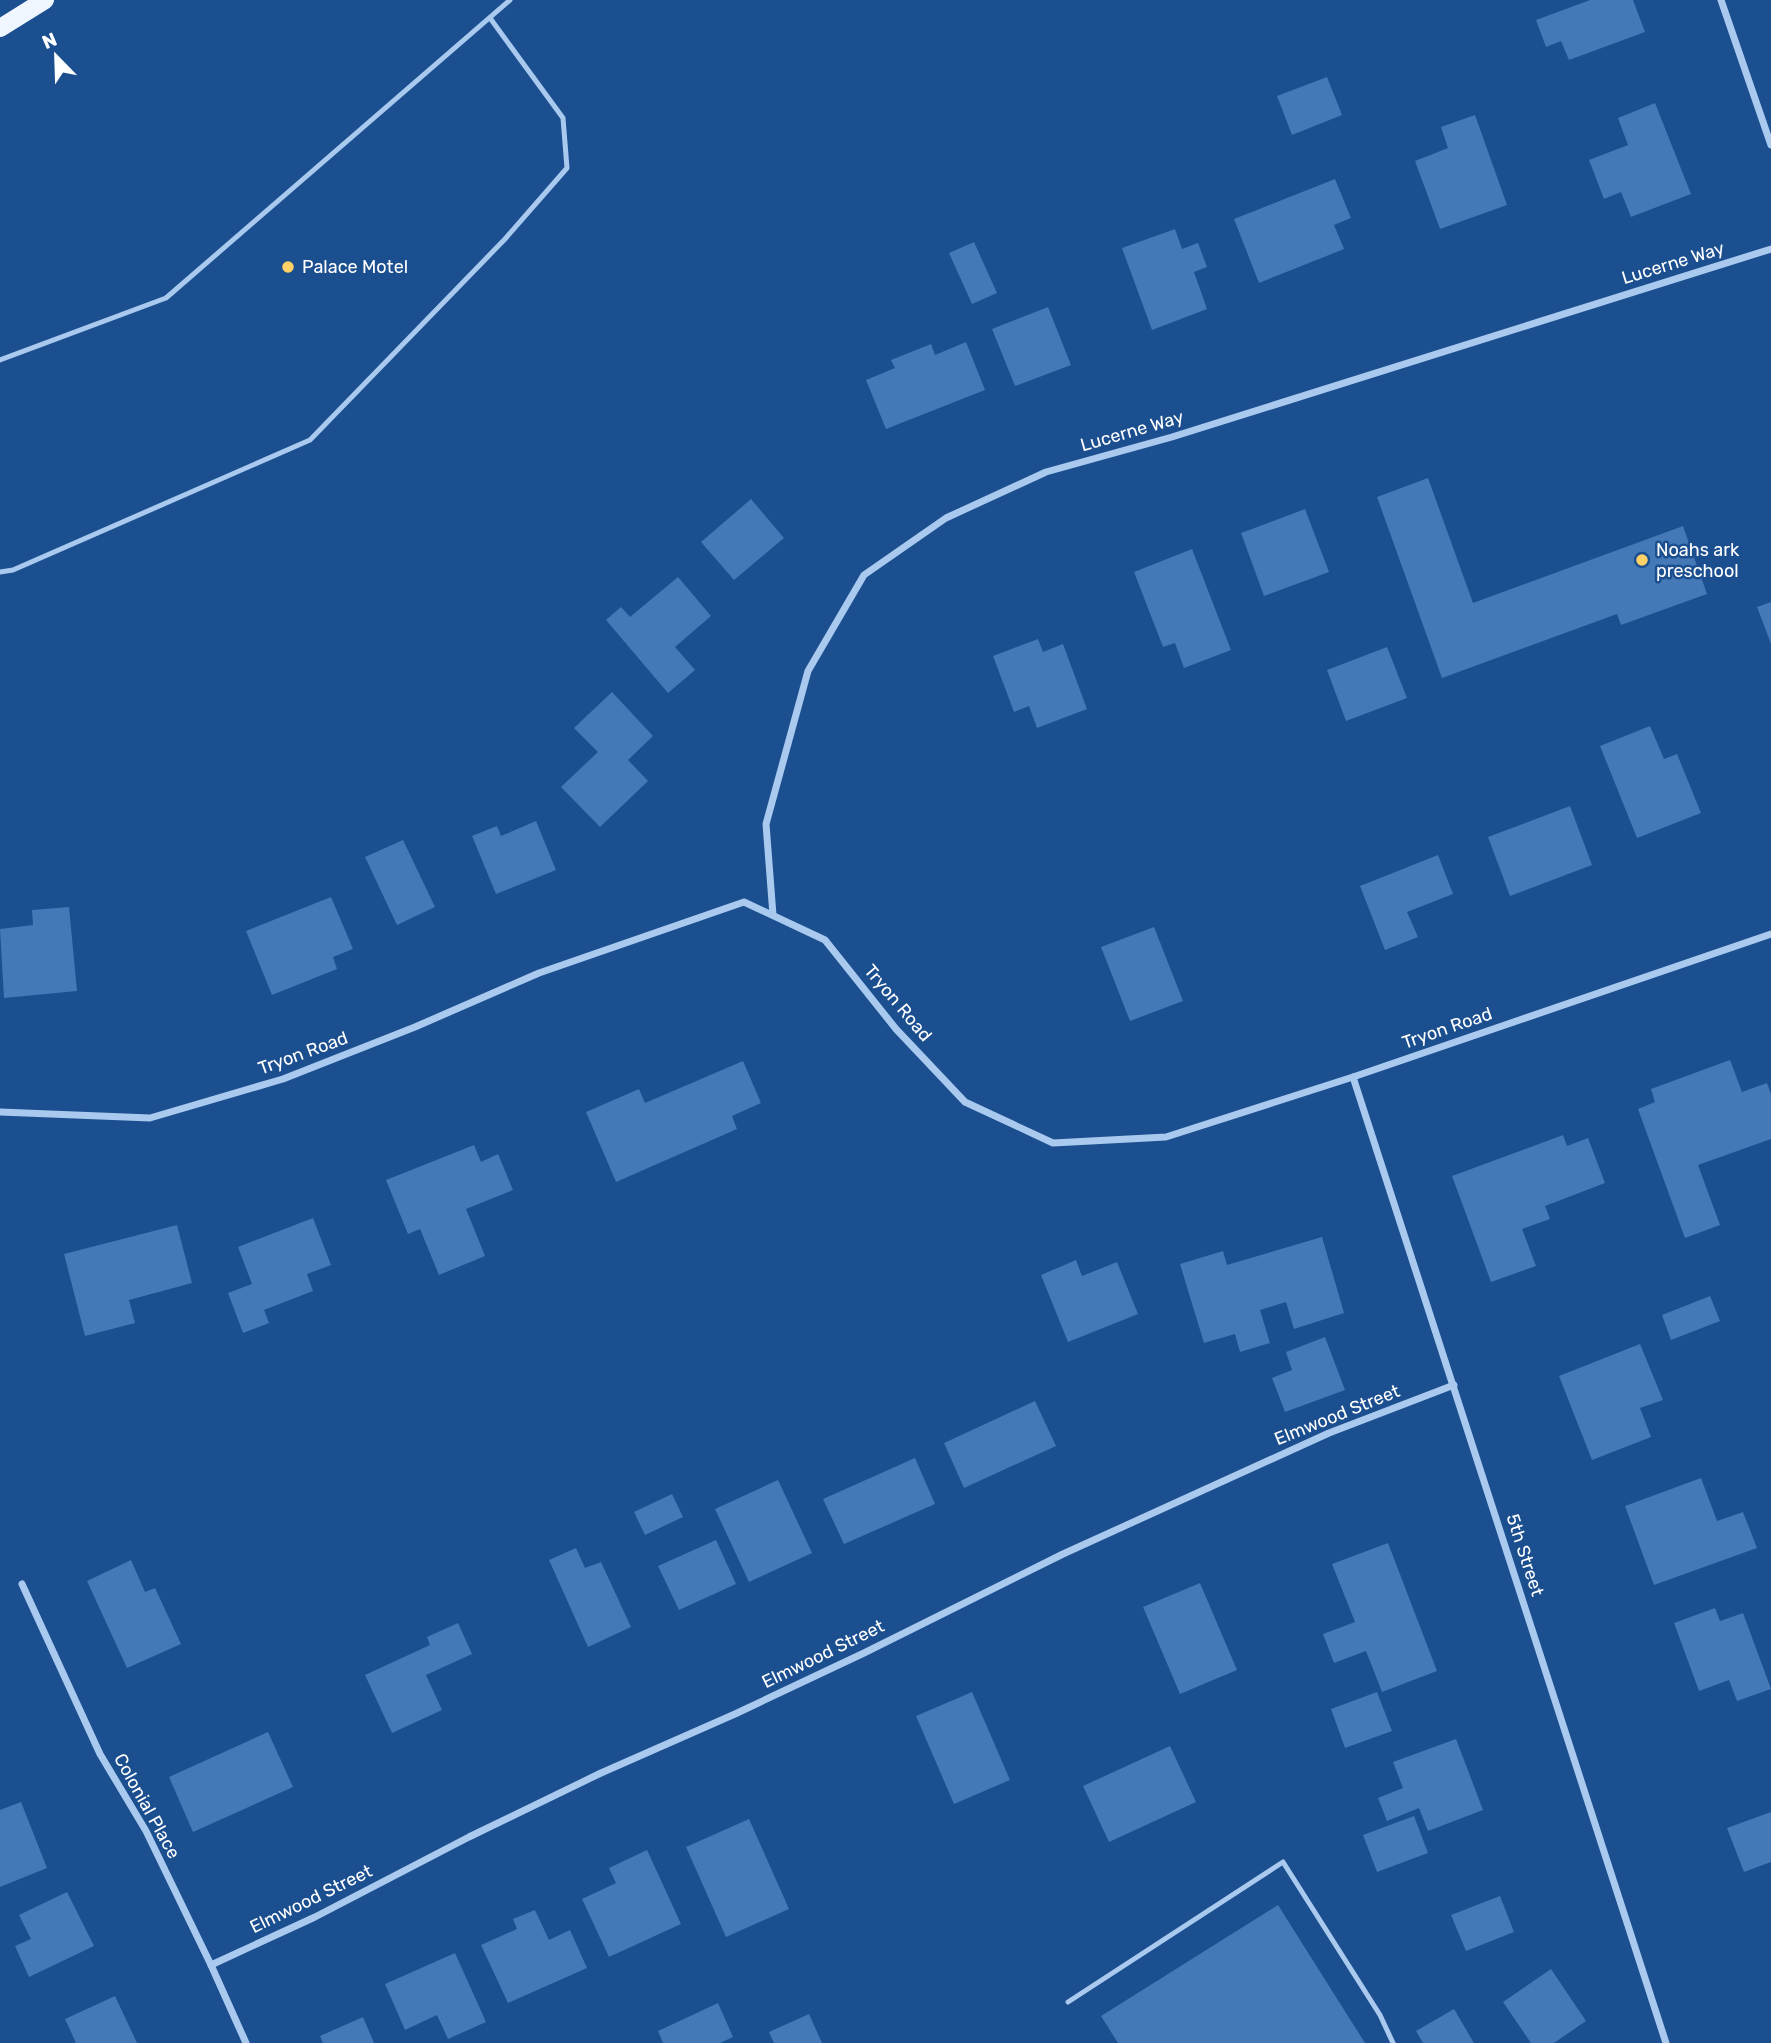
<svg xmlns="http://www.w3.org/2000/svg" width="1771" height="2043" font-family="Rubik,sans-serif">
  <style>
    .building { fill: #4478b7 }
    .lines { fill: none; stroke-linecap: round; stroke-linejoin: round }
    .lane { stroke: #a9c9ee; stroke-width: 5 }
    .street { stroke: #a9c9ee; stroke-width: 7 }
    .primary { stroke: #f0f6ff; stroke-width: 18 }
    .poi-dot { fill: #ffd166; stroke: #1b4f8f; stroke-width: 2.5 }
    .labels { text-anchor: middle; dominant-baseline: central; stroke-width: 5; stroke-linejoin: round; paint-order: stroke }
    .street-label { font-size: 18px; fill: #fff; stroke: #1b4f8f }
    .poi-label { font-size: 18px; fill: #fff; stroke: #1b4f8f; text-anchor: start }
  </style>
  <rect width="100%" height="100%" fill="#1b4f8f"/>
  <g class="building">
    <polygon points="1590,0 1633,0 1645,32 1569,60 1561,41 1546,47 1536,20"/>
    <polygon points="1327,77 1342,115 1292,135 1277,96"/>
    <polygon points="1655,103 1691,194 1631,217 1621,192 1604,199 1589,160 1628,145 1618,118"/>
    <polygon points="1475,115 1507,205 1440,229 1415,161 1448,148 1441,127"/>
    <polygon points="1335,179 1351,218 1334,225 1344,249 1259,283 1234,219"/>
    <polygon points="1175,229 1182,249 1198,243 1207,267 1194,272 1207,309 1152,330 1122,248"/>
    <polygon points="974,242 997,293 972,304 949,253"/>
    <polygon points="1048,307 1071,365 1015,386 992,329"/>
    <polygon points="966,342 985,390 886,429 866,380 895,368 891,360 931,344 935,355"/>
    <polygon points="1428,478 1473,603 1683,526 1707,594 1621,625 1617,614 1442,678 1377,497"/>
    <polygon points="751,499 784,538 734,580 701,542"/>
    <polygon points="1305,509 1329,572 1264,596 1241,533"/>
    <polygon points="1192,549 1231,650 1184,668 1175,643 1163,647 1134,572"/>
    <polygon points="678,577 711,616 675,647 695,670 668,693 606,620 621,607 630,617"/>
    <polygon points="1771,602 1771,644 1757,607"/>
    <polygon points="1038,639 1043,652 1063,644 1087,709 1037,728 1029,706 1014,712 993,656"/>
    <polygon points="1387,647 1407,698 1346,721 1327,670"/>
    <polygon points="612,692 653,736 628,760 648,781 600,827 561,787 598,752 574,728"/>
    <polygon points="1650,726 1664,759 1677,754 1701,813 1637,838 1600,746"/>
    <polygon points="1570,806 1592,865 1510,896 1488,837"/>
    <polygon points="536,821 556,870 496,894 472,836 497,826 501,836"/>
    <polygon points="403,840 435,907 397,925 365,857"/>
    <polygon points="1438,855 1453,894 1407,912 1418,937 1385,950 1360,886"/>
    <polygon points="331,897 353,949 333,957 337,969 272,995 246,931"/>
    <polygon points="69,907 77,991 4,998 0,929 33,925 32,910"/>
    <polygon points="1154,927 1183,1001 1130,1021 1101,947"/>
    <polygon points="1730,1060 1742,1092 1767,1083 1771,1094 1771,1139 1698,1165 1720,1225 1685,1238 1638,1109 1655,1102 1651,1089"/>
    <polygon points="743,1061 761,1103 732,1116 737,1129 616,1182 586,1112 639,1089 645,1103"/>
    <polygon points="1563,1135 1567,1146 1588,1138 1605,1183 1545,1206 1550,1219 1522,1229 1536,1266 1491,1282 1452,1176"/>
    <polygon points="474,1145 481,1162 498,1154 513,1190 466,1209 485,1256 439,1275 420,1229 408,1234 386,1180"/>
    <polygon points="313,1218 331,1265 307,1274 313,1291 264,1310 269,1323 243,1333 228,1293 252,1284 238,1247"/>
    <polygon points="177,1225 192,1283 129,1300 135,1323 85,1336 64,1254"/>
    <polygon points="1322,1237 1344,1313 1294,1329 1286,1302 1260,1310 1270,1343 1240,1352 1235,1334 1204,1343 1180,1264 1223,1251 1227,1265"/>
    <polygon points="1076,1260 1082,1276 1117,1262 1138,1314 1068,1342 1041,1275"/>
    <polygon points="1710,1296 1720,1321 1671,1340 1662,1315"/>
    <polygon points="1325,1337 1345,1390 1285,1412 1272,1378 1292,1370 1286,1352"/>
    <polygon points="1640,1344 1663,1400 1640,1408 1651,1437 1592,1460 1559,1376"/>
    <polygon points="1035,1401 1056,1446 964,1488 944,1443"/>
    <polygon points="915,1458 935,1504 844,1544 823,1499"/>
    <polygon points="1701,1478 1717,1521 1743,1512 1757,1548 1654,1585 1625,1506"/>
    <polygon points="778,1480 812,1553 749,1582 715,1509"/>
    <polygon points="672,1494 683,1517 645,1535 634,1512"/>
    <polygon points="716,1540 736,1584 679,1610 658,1566"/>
    <polygon points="1388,1543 1437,1671 1382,1692 1366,1651 1334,1663 1323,1634 1355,1622 1332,1564"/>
    <polygon points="576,1548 585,1568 601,1562 631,1627 588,1647 549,1560"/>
    <polygon points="131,1560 145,1592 155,1588 181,1644 127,1668 87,1581"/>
    <polygon points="1200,1583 1237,1670 1180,1694 1143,1607"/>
    <polygon points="1715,1608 1720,1621 1743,1613 1771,1689 1737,1701 1729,1680 1699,1691 1674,1623"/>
    <polygon points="458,1623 472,1654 426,1675 442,1710 392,1733 365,1675 430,1645 427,1637"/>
    <polygon points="972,1692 1010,1780 954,1804 916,1716"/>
    <polygon points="1377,1692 1392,1731 1345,1748 1331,1709"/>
    <polygon points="268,1732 293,1787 193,1832 169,1777"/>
    <polygon points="1456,1739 1483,1810 1428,1831 1419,1808 1387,1821 1378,1798 1403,1788 1393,1762"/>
    <polygon points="1170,1746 1196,1802 1109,1842 1083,1786"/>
    <polygon points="21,1802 47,1868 0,1887 0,1810"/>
    <polygon points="1771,1812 1771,1862 1744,1872 1727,1828"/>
    <polygon points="1414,1816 1428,1853 1377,1872 1363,1835"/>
    <polygon points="749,1819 789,1909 726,1937 686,1847"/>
    <polygon points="647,1850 681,1924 609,1957 582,1899 616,1883 609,1868"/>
    <polygon points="67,1892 94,1946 29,1977 15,1946 31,1939 19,1915"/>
    <polygon points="1500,1896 1514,1932 1466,1951 1451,1915"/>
    <polygon points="1278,1905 1365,2043 1118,2043 1101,2016"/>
    <polygon points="535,1910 549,1940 570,1930 587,1968 508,2003 481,1945 517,1929 513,1919"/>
    <polygon points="455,1953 486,2022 448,2039 437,2015 405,2030 385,1984"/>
    <polygon points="1551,1969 1586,2021 1554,2043 1531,2043 1503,2002"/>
    <polygon points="115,1996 137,2043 76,2043 65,2019"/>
    <polygon points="718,2003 733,2037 720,2043 663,2043 658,2031"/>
    <polygon points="1454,2009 1474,2043 1423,2043 1416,2031"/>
    <polygon points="809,2014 822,2043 774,2043 769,2032"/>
    <polygon points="363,2017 374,2043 323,2043 320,2036"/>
  </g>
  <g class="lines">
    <g class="lane">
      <polyline points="0,360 166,298 510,0"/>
      <polyline points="0,572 13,570 310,440 505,239 567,168 563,118 490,18"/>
      <polyline points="1068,2002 1283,1862 1380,2015 1393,2043"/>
    </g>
    <g class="street">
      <polyline points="1721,0 1771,145"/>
      <polyline points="773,915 766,824 808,671 864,575 946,518 1046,472 1172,437 1771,249"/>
      <polyline points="1353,1077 1666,2043"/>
      <polyline points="0,1112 150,1118 283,1079 415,1027 539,973 744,902 825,940 896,1029 965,1102 1053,1143 1166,1137 1353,1077 1771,934"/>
      <polyline points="22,1584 100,1754 146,1831 211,1965 246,2043"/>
      <polyline points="211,1965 315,1917 469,1837 601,1773 735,1714 864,1653 1063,1554 1329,1433 1454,1385"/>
    </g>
    <polyline class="primary" points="0,28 45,0"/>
  </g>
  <g class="poi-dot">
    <circle cx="288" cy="267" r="7"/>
    <circle cx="1642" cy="560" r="7"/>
  </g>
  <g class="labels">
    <g class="street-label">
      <text transform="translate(1673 263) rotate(-17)">Lucerne Way</text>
      <text transform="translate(1132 431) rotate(-16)">Lucerne Way</text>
      <text transform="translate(898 1003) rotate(50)">Tryon Road</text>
      <text transform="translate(1447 1028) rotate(-19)">Tryon Road</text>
      <text transform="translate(303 1053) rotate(-20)">Tryon Road</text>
      <text transform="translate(1337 1415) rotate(-22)">Elmwood Street</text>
      <text transform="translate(1525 1555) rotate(72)">5th Street</text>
      <text transform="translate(823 1654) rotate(-26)">Elmwood Street</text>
      <text transform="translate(147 1806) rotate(61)">Colonial Place</text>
      <text transform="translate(311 1899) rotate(-26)">Elmwood Street</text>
    </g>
    <g class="poi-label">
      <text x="302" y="267">Palace Motel</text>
      <text x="1656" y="550">Noahs ark<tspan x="1656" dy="21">preschool</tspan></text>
    </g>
  </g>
  <g transform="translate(56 56) rotate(337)" stroke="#1b4f8f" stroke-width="5" paint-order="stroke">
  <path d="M0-5L12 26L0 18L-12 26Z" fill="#ffffff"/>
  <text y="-10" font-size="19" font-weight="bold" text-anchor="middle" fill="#ffffff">N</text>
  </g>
</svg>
